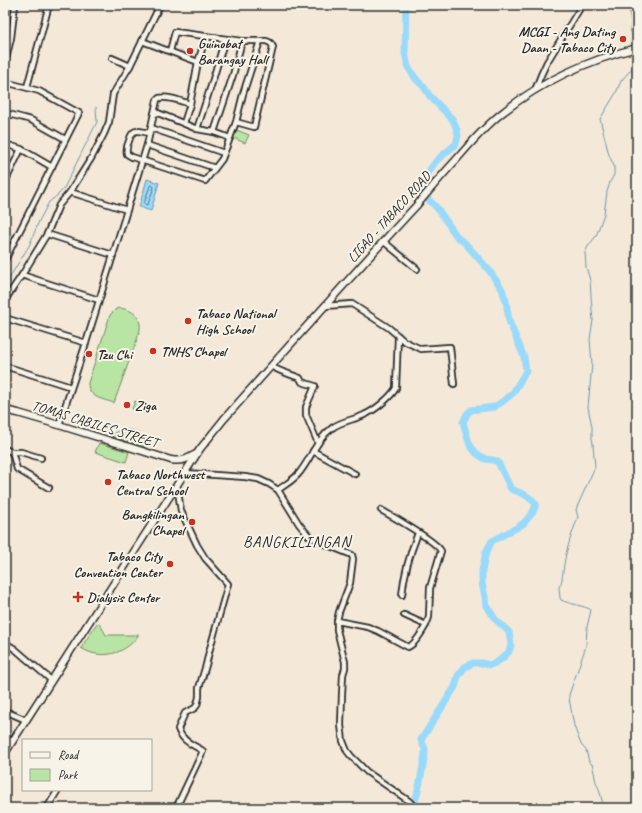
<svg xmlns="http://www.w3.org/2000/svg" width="642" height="813" font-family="Caveat,sans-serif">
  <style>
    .green { fill: #b8e5a3; stroke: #728867 }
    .water { fill: #99dafb; stroke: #6d94a8 }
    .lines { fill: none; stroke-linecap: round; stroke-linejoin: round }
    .shore { stroke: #57717e; stroke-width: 1 }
    .stream { stroke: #6d94a8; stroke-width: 1 }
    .river { stroke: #99dafb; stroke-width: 7 }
    .minor-casing { stroke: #2b2b2b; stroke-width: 8 }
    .major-casing { stroke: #2b2b2b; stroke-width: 9 }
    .minor { stroke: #f7f3e8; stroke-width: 4.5 }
    .major { stroke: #f7f3e8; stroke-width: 6 }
    .poi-dot { fill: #c8321e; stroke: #f7f3e8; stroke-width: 1.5 }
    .labels { text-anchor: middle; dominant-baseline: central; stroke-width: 4; stroke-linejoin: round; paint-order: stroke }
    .poi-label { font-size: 14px; font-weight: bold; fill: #2b2b2b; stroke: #f7f3e8; text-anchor: start }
    .street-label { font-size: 14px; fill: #2b2b2b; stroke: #f7f3e8 }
    .quarter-label { font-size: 16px; letter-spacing: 1px; fill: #2b2b2b; stroke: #f7f3e8 }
  </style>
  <rect width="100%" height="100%" fill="#f4e9d8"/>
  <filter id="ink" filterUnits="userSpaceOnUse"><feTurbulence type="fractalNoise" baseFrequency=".025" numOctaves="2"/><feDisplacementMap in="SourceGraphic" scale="8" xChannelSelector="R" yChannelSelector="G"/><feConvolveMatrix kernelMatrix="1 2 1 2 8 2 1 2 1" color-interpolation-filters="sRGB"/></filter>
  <g filter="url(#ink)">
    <g class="green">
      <polygon points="234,129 249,135 245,143 231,137"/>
      <path d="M 119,308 C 129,309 138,313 140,324 C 141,331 137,338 135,345 C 128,364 121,383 114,403 C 103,399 88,398 88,383 L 110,315 L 116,309 Z"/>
      <polygon points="135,401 150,406 147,414 132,409"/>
      <path d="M 121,430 C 133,429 145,432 145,447 L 111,436 L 114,433 Z"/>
      <polygon points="99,443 129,452 126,462 95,452"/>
      <path d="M 97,623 L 101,626 L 106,635 L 139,635 C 125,654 102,661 81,648 Z"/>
    </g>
    <polygon class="water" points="147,179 159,183 151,211 139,207"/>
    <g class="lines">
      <polygon class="shore" points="151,185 153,186 154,187 148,204 146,205 144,203 150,186"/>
      <g class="stream">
        <polyline points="629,5 629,7 631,23 630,30 635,39 637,46"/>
        <polyline points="5,292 9,282 10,277 14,270 29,246 39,221 49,202 58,195 64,188 97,122 96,107"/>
        <path d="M 604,808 L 599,789 L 596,782 L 593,768 L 592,764 L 589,762 L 586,750 L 582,746 L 580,742 L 574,726 L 569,698 L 569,695 L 586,646 L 587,627 L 591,610 C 586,606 569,604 561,600 L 560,598 L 559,587 C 562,583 562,578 563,572 C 565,552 571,536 578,517 L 576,510 L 577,507 L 595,467 L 593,444 L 592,438 L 592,427 L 588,407 L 592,364 L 590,339 L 593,320 L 592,310 L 590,280 L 586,267 L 585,252 L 589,245 L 596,236 L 604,214 L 607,192 L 610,182 L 614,175 L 614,166 L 609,155 L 600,119 L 616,93 L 621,81 L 635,65 L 636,62 L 637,55"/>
      </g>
      <path class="river" d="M 406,5 L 405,53 L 408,67 L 416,79 L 424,87 L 429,95 L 453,120 L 457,130 L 458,136 L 456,144 L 437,160 L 431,168 L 421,186 L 421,192 L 437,208 L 458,238 L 465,243 L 488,269 L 502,289 L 506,301 L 509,321 L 524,357 L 526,371 L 513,393 L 502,402 L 494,407 L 471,410 L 467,414 L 463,422 L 466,433 L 470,445 L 476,453 L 485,459 L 493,460 L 498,462 L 511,489 C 521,493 530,496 536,504 L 533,512 L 524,523 L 518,527 L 492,541 L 486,552 L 482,571 L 482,583 L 487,606 L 495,619 L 509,632 L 511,644 L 510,649 L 508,653 L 500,660 L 495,663 L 490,665 L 481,663 L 473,663 L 465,667 L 458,676 L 455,687 L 421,740 L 425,749 L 425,754 C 422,769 419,796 412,808"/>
      <defs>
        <g id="minor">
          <polyline points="142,41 198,62"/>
          <path d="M 170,51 L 175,32 L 242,41 L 266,41 C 270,42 271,43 273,47 L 254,127 L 236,122"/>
          <polyline points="112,58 130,66"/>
          <polyline points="5,63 11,38 15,5"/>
          <polyline points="5,82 39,91 79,113 5,260"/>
          <polyline points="27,87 49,5"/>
          <polyline points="535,90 541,75 547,62 582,5"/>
          <polyline points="5,113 31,120 65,139"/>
          <polyline points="154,114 158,113 197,129 214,132 230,138"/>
          <polyline points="184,123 190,104 198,62 206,36"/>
          <polyline points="151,128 224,153"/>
          <polyline points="197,129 211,86 225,39"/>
          <polyline points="214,132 233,75 242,41"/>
          <path d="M 149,133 C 138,131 133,127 129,141 C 127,145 126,149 127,154 L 132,157 L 205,181 L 222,159 L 236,122 L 243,94 L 260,41"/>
          <polyline points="5,144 21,149 52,167"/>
          <polyline points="147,145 215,168"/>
          <polyline points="5,182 21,149"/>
          <polyline points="70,192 127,210"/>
          <polyline points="47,234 113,255"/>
          <polyline points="383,241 417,269"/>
          <polyline points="22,275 99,300"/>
          <polyline points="5,300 22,275 47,234 59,205 70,192 92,157 104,134 109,122 113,94 130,66 160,5"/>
          <polyline points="325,306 352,304 389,328 404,341 421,349 450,347 454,384"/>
          <polyline points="5,318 86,343"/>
          <polyline points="5,366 71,387"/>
          <path d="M 271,366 C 280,372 290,374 300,378 L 302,382 L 315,386 L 306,407 L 306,415 L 318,443"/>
          <path d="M 59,425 L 86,343 L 147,145 L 157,100 L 159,98 C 170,96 180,101 190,104"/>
          <polyline points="5,449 12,452 21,452 41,458"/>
          <polyline points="313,451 355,474"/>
          <polyline points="12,452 17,469 49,488"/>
          <polyline points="185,473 245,477 258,479 269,484 278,490 299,524 309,536 325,544 352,555 353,559 350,583 339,612 337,621 337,630 345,662 345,668 343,675 342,694 341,725 343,741 347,751 351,756 367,772 409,801 416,808"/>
          <path d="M 278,490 C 286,484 294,480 300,472 C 311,458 317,439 332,428 C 341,421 354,420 364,415 C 374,411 391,397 396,388 L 398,336"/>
          <path d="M 402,595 C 404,574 410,553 418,533"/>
          <polyline points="404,615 426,625"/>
          <path d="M 337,621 L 368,627 L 378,631 L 408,647 C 416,644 427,625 429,617 L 430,588 L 441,551 C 437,542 392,516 381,510"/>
          <polyline points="5,643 15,649 51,680"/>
          <polyline points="5,711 26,720"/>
          <polyline points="5,738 12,741"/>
          <polyline points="47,808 58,790"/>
          <path d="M 176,808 L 203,751 C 192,744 183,742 178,729 L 185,713 L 195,708 L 197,705 L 199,697 L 199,688 L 206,665 L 209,652 L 228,584 L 205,558 L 197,545 L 181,511 L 177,485"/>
        </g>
        <g id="major">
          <path d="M 5,410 L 18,413 L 59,425 L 171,460 C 182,462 187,459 196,454"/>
          <path d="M 5,753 L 200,449 L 224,419 C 288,347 351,276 416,206 C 429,191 442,175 456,160 C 470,144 484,127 502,113 C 541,82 588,60 637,48"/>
        </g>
      </defs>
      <use href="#minor" class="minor-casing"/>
      <use href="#major" class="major-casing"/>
      <use href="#minor" class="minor"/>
      <use href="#major" class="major"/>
    </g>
  </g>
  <g class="poi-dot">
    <circle cx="623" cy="39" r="4"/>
    <circle cx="190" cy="51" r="4"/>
    <circle cx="188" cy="321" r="4"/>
    <circle cx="153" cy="351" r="4"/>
    <circle cx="89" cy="354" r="4"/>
    <circle cx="127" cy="405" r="4"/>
    <circle cx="108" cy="482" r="4"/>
    <circle cx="192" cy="522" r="4"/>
    <circle cx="170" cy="564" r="4"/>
    <path d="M76 591h4v4h4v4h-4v4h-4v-4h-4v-4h4z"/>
  </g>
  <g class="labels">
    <g class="poi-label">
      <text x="615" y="31" text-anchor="end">MCGI - Ang Dating<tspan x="615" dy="16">Daan - Tabaco City</tspan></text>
      <text x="198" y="43">Guinobat<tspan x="198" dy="16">Barangay Hall</tspan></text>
      <text x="196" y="313">Tabaco National<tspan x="196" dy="16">High School</tspan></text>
      <text x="161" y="351">TNHS Chapel</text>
      <text x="97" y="354">Tzu Chi</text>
      <text x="135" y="405">Ziga</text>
      <text x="116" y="474">Tabaco Northwest<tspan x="116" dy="16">Central School</tspan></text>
      <text x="184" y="514" text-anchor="end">Bangkilingan<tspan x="184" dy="16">Chapel</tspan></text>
      <text x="162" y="556" text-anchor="end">Tabaco City<tspan x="162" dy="16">Convention Center</tspan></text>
      <text x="87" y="597">Dialysis Center</text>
    </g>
    <g class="street-label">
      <text transform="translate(389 217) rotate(-48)">LIGAO - TABACO ROAD</text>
      <text transform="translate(95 424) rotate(17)">TOMAS CABILES STREET</text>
    </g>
    <g class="quarter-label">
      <text x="297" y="542">BANGKILINGAN</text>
    </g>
  </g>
  <rect width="642" height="813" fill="none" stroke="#f7f3e8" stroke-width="20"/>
  <rect x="10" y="10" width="622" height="793" fill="none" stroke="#2b2b2b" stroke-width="1.5" filter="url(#ink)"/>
  <rect x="22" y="739" width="130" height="52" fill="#f7f3e8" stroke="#a5a39c"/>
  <rect x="30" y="752" width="20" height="6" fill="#f7f3e8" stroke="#a5a39c"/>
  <text x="58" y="759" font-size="12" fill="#2b2b2b">Road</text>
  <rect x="30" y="769" width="20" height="12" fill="#b8e5a3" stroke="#a5a39c"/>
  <text x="58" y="779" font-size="12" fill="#2b2b2b">Park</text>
</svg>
